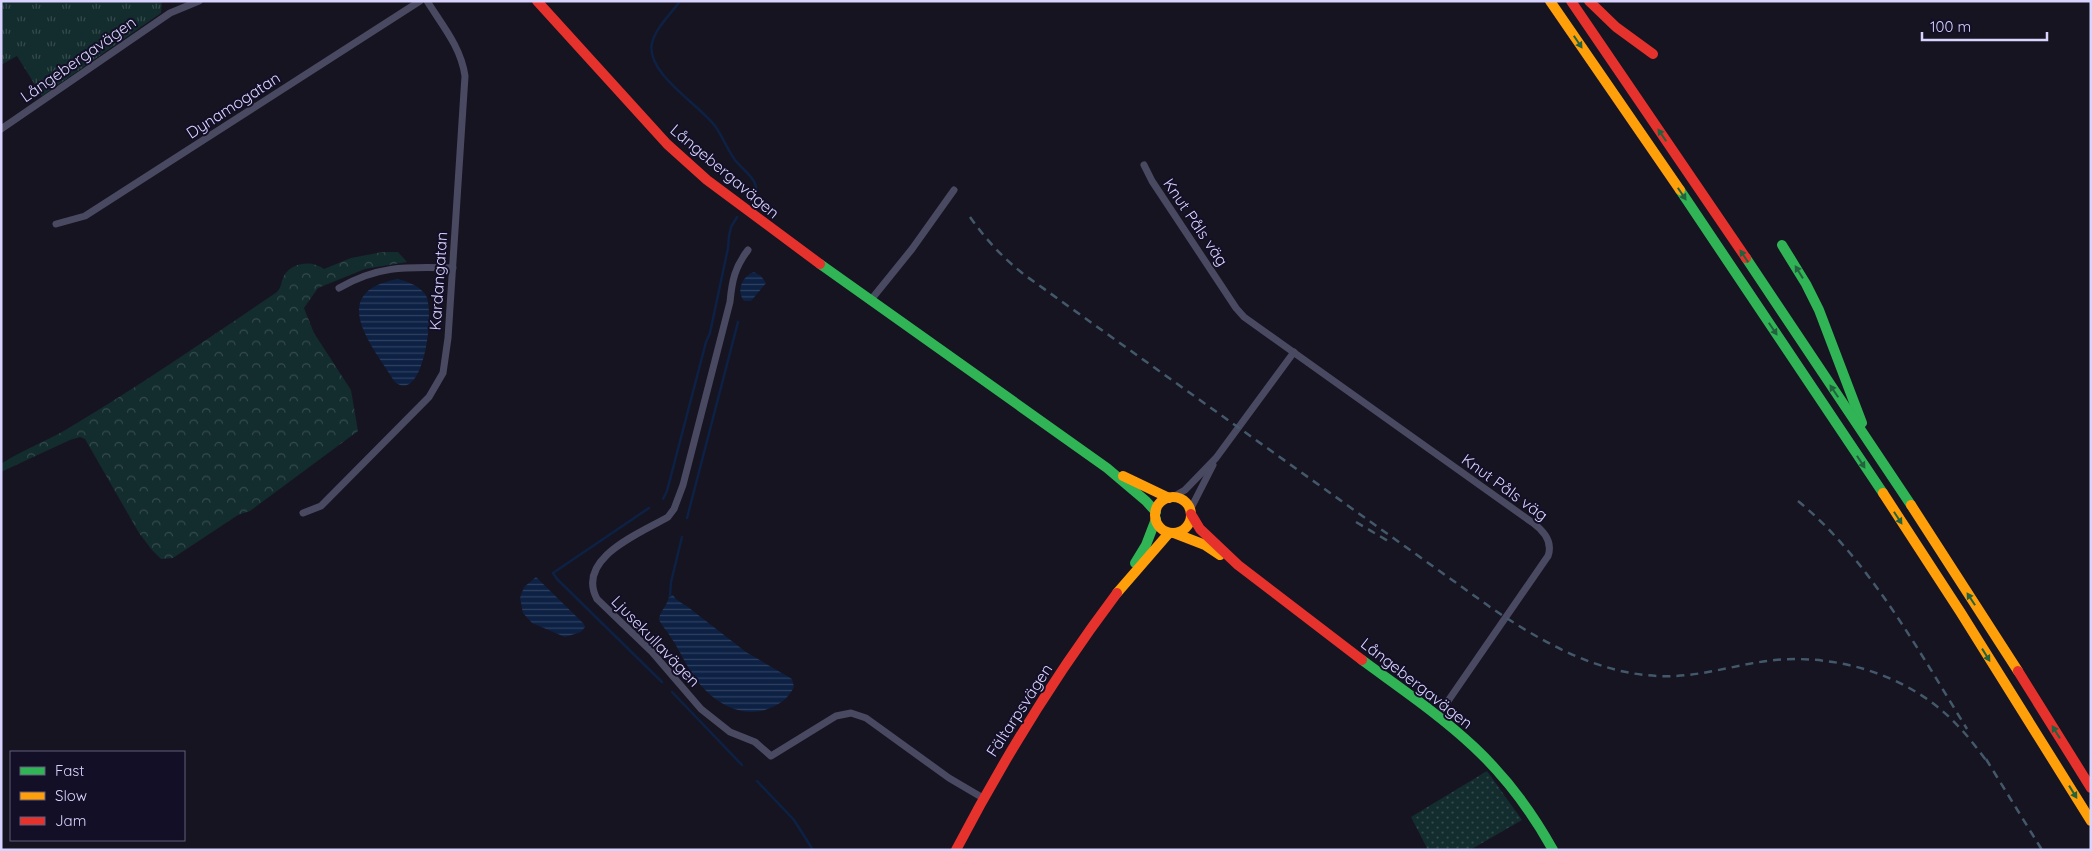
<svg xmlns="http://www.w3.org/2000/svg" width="2092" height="851" font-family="Quicksand,sans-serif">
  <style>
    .grass { fill: url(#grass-dots) }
    .forest { fill: url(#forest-crowns) }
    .park { fill: url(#park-tufts) }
    .water { fill: url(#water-rules) }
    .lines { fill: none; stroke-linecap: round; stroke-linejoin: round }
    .stream { stroke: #0d2144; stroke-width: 2.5 }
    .street { stroke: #4a4962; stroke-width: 7 }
    .fast { stroke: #30b455; stroke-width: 10 }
    .slow { stroke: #ff9f0a; stroke-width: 10 }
    .jam { stroke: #e5322d; stroke-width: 10 }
    .rail { stroke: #43596b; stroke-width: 2.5; stroke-dasharray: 8 6; stroke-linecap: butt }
    .oneway { fill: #22623e }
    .labels { text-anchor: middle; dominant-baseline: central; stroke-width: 4; stroke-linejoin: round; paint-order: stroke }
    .street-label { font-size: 16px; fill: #d9d4ff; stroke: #130f26 }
  </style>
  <defs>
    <pattern id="grass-dots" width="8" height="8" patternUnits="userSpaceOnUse" patternTransform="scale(1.25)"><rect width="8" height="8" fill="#132c2d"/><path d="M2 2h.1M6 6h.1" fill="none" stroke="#354a4c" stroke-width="1.8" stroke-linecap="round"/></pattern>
    <pattern id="forest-crowns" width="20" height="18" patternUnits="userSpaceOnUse" patternTransform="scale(1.25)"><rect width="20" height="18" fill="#132c2d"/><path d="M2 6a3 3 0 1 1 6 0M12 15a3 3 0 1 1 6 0" fill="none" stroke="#354a4c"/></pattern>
    <pattern id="park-tufts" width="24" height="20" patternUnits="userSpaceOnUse" patternTransform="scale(1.25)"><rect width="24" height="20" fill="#132c2d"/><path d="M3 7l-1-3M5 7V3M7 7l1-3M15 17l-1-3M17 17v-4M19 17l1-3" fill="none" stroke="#354a4c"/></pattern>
    <pattern id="water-rules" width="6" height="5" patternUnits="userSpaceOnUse" patternTransform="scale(1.25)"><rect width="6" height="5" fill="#0d2144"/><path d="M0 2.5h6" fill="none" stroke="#304060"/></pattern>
  </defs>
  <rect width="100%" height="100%" fill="#161421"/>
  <polygon class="grass" points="1487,771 1522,820 1470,850 1428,850 1411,817"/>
  <path class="forest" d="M 382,252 L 398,252 L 407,262 L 365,269 L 318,288 L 304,308 L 314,333 L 351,390 L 358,431 L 250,511 L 238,515 L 173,558 L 161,559 L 152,550 L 139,533 L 85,439 L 80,437 L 70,440 L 1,472 L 1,464 L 4,462 C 26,448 50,440 72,426 C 142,384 209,338 277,292 C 282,287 281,280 285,274 C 293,262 313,260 324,269 L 351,258 Z"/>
  <polygon class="park" points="1,1 162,1 161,13 42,96 17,56 1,65"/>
  <g class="water">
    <path d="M 754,272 L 761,276 L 766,283 L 751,301 L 744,301 C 736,291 742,276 754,272 Z"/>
    <path d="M 398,279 C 408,282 418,285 425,294 C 436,308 424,406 395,382 C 373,347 325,292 398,279 Z"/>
    <polygon points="536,577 584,624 585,627 581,632 565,637 532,623 523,613 520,598 524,587"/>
    <path d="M 673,595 C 678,603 686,604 693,611 L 746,652 L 792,679 L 794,687 C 787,700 779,705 765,710 C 740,718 713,701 698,682 C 687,668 680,650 670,636 C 667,631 662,626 659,620 C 659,612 668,605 669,596 Z"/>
  </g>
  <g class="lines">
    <g class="stream">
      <path d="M 680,1 C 671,14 656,27 652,43 C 645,73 700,105 715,126 C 723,137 727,149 735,160 C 746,174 764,182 752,200"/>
      <polyline points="663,499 667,491 706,342 710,333 728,248 729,236 731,227 737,217"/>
      <polyline points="649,508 553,573 557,579 662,682"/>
      <polyline points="687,518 738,322"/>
      <polyline points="670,596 671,582 682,537"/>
      <polyline points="672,692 742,765"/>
      <polyline points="757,781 794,820 813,850"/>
    </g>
    <g class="street">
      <polyline points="1,129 170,13 199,1"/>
      <path d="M 1144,165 L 1152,181 L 1236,308 L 1244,317 L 1533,523 C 1544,531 1553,542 1548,556 L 1437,717"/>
      <polyline points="56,224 85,216 420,1"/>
      <path d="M 748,250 C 735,267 732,280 730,302 L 683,485 L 674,509 L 668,517 C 641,533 575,558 597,599 L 652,652 L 701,709 L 730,732 L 755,742 L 771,756 L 836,716 L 851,713 L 866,718 L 949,778 L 983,798"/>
      <path d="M 339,288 C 379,265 407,267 453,268"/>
      <polyline points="870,301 912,249 954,190"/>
      <polyline points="1173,497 1185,490 1216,458 1294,352"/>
      <polyline points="1190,510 1213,465"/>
      <path d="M 303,513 L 321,506 L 429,397 L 443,373 L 448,338 L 465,76 C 461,47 442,25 427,1"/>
    </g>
    <g class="fast">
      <polyline points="1680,190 1883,493"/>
      <polyline points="1782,245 1806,284 1819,310 1862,423"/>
      <polyline points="1746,258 1911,505"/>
      <polyline points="820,264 1107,468 1146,501 1156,512"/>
      <polyline points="1135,563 1146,545 1156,519"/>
      <path d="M 1362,660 C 1400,688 1440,715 1474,747 C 1506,777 1532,812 1553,850"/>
    </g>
    <g class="slow">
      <polyline points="1550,1 1680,190"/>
      <polyline points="1123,476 1169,498"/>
      <polyline points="1883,493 1961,613 2091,821"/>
      <circle cx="1173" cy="515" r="18"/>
      <polyline points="1911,505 2018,671"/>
      <polyline points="1174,533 1205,545 1220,555"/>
      <polyline points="1117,593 1169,533"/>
    </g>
    <g class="jam">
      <polyline points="537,1 667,144 707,180 820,264"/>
      <polyline points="1571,1 1746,258"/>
      <polyline points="1589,1 1616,27 1653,54"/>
      <polyline points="1191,514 1200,529 1238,565 1362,660"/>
      <polyline points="2018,671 2091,788"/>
      <path d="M 956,850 C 1003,760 1056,674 1117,593"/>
    </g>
    <g class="rail">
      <path d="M 970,217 C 986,240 1004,259 1026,276 L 1490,607 C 1540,641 1597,674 1659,676 C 1699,678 1736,664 1775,660 C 1841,654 1913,677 1958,726 C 1969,737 1979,751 1989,764"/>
      <path d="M 1798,501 C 1868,558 1920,653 1967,729"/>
      <polyline points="1356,522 1388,541"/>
      <polyline points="1986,759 2042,850"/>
    </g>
  </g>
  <defs><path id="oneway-solid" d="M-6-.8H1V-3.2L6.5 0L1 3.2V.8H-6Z" transform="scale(1.25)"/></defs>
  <g class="oneway">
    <use href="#oneway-solid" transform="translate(1578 42) rotate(56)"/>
    <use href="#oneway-solid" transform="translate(1662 135) rotate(-124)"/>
    <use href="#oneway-solid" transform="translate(1682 194) rotate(56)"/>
    <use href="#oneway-solid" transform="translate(1744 256) rotate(-124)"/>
    <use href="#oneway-solid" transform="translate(1799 272) rotate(-122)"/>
    <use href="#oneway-solid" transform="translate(1773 329) rotate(56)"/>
    <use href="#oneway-solid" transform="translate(1834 391) rotate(-124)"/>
    <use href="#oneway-solid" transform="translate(1861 462) rotate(57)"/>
    <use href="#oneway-solid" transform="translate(1898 518) rotate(57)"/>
    <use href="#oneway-solid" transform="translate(1971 599) rotate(-123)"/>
    <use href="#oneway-solid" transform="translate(1986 655) rotate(58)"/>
    <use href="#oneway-solid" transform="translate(2056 732) rotate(-122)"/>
    <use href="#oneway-solid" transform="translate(2073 792) rotate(58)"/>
  </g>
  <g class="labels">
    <g class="street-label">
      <text transform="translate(78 59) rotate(-35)">Långebergavägen</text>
      <text transform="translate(233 105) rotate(-33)">Dynamogatan</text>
      <text transform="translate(725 171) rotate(40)">Långebergavägen</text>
      <text transform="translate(1196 222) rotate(56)">Knut Påls väg</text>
      <text transform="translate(438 281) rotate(-86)">Kardangatan</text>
      <text transform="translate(1505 487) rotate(36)">Knut Påls väg</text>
      <text transform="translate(656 641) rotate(46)">Ljusekullavägen</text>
      <text transform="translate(1417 683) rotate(38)">Långebergavägen</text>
      <text transform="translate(1019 710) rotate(-57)">Fältarpsvägen</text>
    </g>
  </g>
  <rect width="2092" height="851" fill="none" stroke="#d9d4ff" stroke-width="5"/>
  <rect x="10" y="751" width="175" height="90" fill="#130f26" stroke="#625e7d"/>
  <rect x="20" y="767" width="25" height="8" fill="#30b455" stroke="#625e7d"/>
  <text x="55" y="776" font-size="15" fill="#d9d4ff">Fast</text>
  <rect x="20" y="792" width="25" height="8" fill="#ff9f0a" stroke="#625e7d"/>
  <text x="55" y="801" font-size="15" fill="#d9d4ff">Slow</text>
  <rect x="20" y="817" width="25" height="8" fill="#e5322d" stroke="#625e7d"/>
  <text x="55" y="826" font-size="15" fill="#d9d4ff">Jam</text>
  <path d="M1922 32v8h125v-8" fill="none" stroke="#d9d4ff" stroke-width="2.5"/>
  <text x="1930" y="32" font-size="15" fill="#d9d4ff" stroke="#130f26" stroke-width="4" paint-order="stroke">100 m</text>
</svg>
